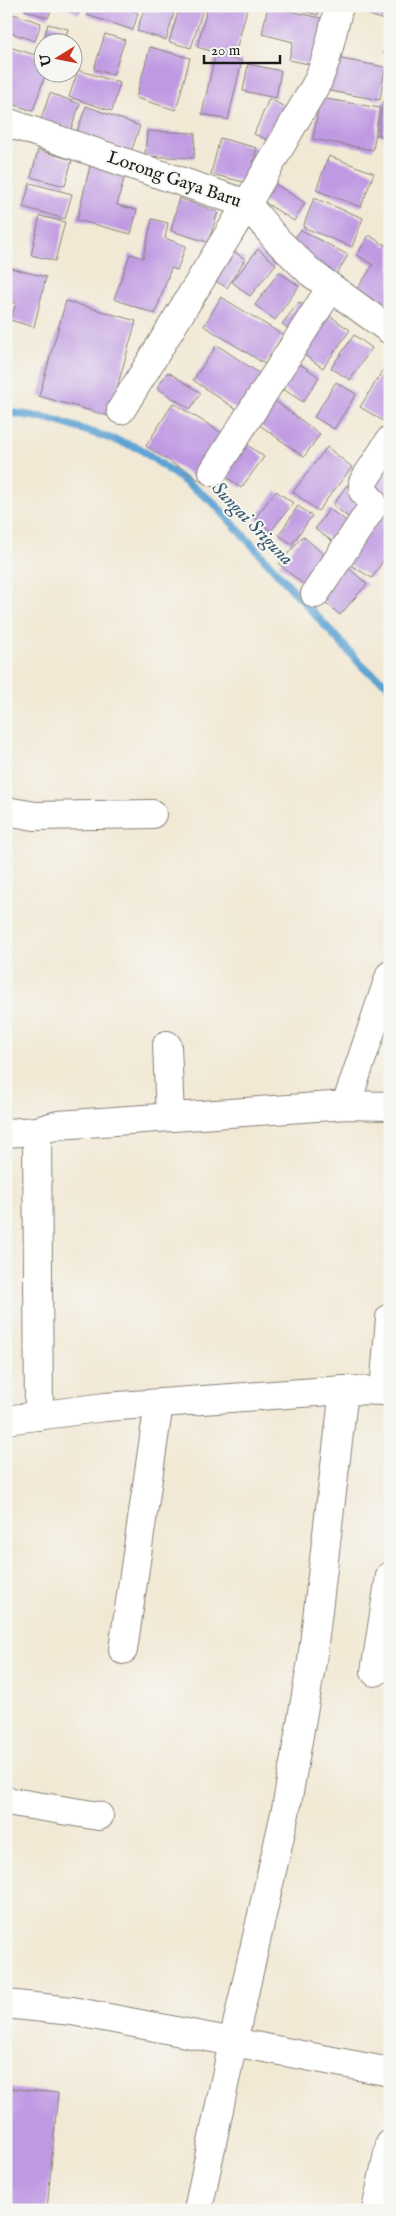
<svg xmlns="http://www.w3.org/2000/svg" width="396" height="2216" font-family="'IM FELL English',serif">
  <style>
    .lines { fill: none; stroke-linecap: round; stroke-linejoin: round }
    .stream { stroke: #5da3d3; stroke-width: 8 }
    .building { fill: #bf99e2 }
    .minor-casing { stroke: #878278; stroke-width: 30 }
    .minor { stroke: #fff; stroke-width: 28 }
    .labels { text-anchor: middle; dominant-baseline: central; stroke-width: 4; stroke-linejoin: round; paint-order: stroke }
    .street-label { font-size: 18px; fill: #1c1c1c; stroke: #f6f6f2 }
    .water-label { font-size: 19px; font-style: italic; fill: #39596e; stroke: #f6f6f2 }
  </style>
  <rect width="100%" height="100%" fill="#f6f6f2"/>
  <filter id="ink" filterUnits="userSpaceOnUse"><feTurbulence type="fractalNoise" baseFrequency=".02" numOctaves="2"/><feDisplacementMap in="SourceGraphic" scale="10" xChannelSelector="R" yChannelSelector="G"/><feConvolveMatrix kernelMatrix="1 2 1 2 8 2 1 2 1" color-interpolation-filters="sRGB"/></filter>
  <filter id="wash" filterUnits="userSpaceOnUse"><feTurbulence type="fractalNoise" baseFrequency=".0096" numOctaves="4" result="noise"/><feDisplacementMap in="SourceGraphic" scale="20" xChannelSelector="R" yChannelSelector="G"/><feGaussianBlur stdDeviation="1.12" result="paint"/><feColorMatrix in="noise" values="0 0 0 0 0 0 0 0 0 0 0 0 0 0 0 0 0 1.4 0 .05"/><feComposite in="paint" operator="in"/></filter>
  <g filter="url(#wash)">
    <rect width="100%" height="100%" fill="#f2e9d5"/>
    <g class="lines">
      <polyline class="stream" points="6,412 51,419 139,448 213,502 364,668 390,686"/>
    </g>
    <g id="blocks">
      <g class="building">
        <polygon points="26,6 53,6 48,18 25,10"/>
        <polygon points="62,6 82,6 79,14"/>
        <polygon points="90,6 123,6 138,13 133,30 87,15"/>
        <polygon points="145,6 176,6 166,40 137,31"/>
        <polygon points="180,6 204,6 191,48 169,42"/>
        <polygon points="208,6 248,6 234,58 197,47"/>
        <polygon points="268,6 329,20 318,66 289,60 293,42 262,34"/>
        <polygon points="283,6 320,6 318,15"/>
        <polygon points="346,6 390,6 390,22 346,7"/>
        <polygon points="13,14 41,23 35,41 8,32"/>
        <polygon points="48,24 68,29 64,42 43,42"/>
        <polygon points="105,34 125,40 113,75 94,69"/>
        <polygon points="390,34 390,55 383,53"/>
        <polygon points="6,46 42,57 42,72 46,72 33,111 6,102"/>
        <polygon points="150,47 190,58 176,110 136,98"/>
        <polygon points="215,55 242,61 228,120 202,114"/>
        <polygon points="330,57 385,67 380,100 324,90"/>
        <polygon points="248,64 281,71 276,98 243,91"/>
        <polygon points="78,70 120,83 112,111 69,97"/>
        <polygon points="50,93 80,104 71,129 41,119"/>
        <polygon points="320,98 380,108 373,150 313,139"/>
        <polygon points="269,99 288,108 273,142 254,134"/>
        <polygon points="383,101 390,102 390,137 378,135"/>
        <polygon points="86,106 140,126 131,152 77,132"/>
        <polygon points="147,131 195,133 194,158 145,156"/>
        <polygon points="220,138 257,148 248,183 211,174"/>
        <polygon points="38,150 72,160 65,186 31,177"/>
        <polygon points="329,156 374,173 361,207 316,190"/>
        <polygon points="91,162 126,171 117,205 137,210 131,234 77,220"/>
        <polygon points="272,182 305,203 294,221 261,200"/>
        <polygon points="30,183 72,194 65,219 23,207"/>
        <polygon points="179,198 218,212 208,242 171,231"/>
        <polygon points="314,198 363,218 352,247 303,227"/>
        <polygon points="6,210 12,211 7,238 6,237"/>
        <polygon points="40,216 65,222 55,261 31,255"/>
        <polygon points="152,219 168,223 165,238 186,246 177,270 171,268 155,314 114,299 130,254 143,258"/>
        <polygon points="301,230 348,255 333,280 291,243"/>
        <polygon points="369,235 386,246 390,241 390,312 357,289 373,265 357,255"/>
        <polygon points="230,249 245,259 227,288 211,278"/>
        <polygon points="258,249 276,264 250,296 232,282"/>
        <polygon points="6,267 46,277 34,327 10,320 16,303 6,300"/>
        <polygon points="279,272 299,286 275,320 255,305"/>
        <polygon points="221,297 283,335 265,364 204,326"/>
        <polygon points="66,301 136,321 109,416 39,396"/>
        <polygon points="299,302 312,311 295,334 282,324"/>
        <polygon points="323,311 350,330 323,368 296,349"/>
        <polygon points="354,335 372,348 350,380 331,368"/>
        <polygon points="217,345 266,378 243,414 193,380"/>
        <polygon points="288,356 319,377 303,402 272,382"/>
        <polygon points="390,359 390,425 360,407"/>
        <polygon points="168,372 201,393 190,409 157,388"/>
        <polygon points="336,382 356,394 334,429 314,417"/>
        <polygon points="271,398 320,434 304,457 254,421"/>
        <polygon points="173,403 229,437 202,482 146,446"/>
        <polygon points="241,440 264,457 241,488 218,471"/>
        <polygon points="327,447 352,467 318,511 293,492"/>
        <polygon points="390,460 390,507 366,489"/>
        <polygon points="347,485 364,498 349,518 333,505"/>
        <polygon points="276,491 293,503 271,531 255,518"/>
        <polygon points="298,506 312,516 292,544 279,535"/>
        <polygon points="374,508 390,518 390,550 372,578 342,560"/>
        <polygon points="329,509 357,528 342,548 315,529"/>
        <polygon points="303,536 333,563 310,590 279,564"/>
        <polygon points="345,565 367,584 340,615 319,597"/>
        <polygon points="6,2088 58,2093 47,2210 6,2210"/>
      </g>
    </g>
  </g>
  <g filter="url(#ink)">
    <use href="#blocks" fill-opacity="0" stroke="#878278" stroke-width="1"/>
    <g class="lines">
      <defs>
        <g id="minor">
          <polyline points="6,122 247,204 277,240 311,273 390,330"/>
          <polyline points="121,410 247,204 318,81 326,59 339,6"/>
          <polyline points="213,472 330,289"/>
          <polyline points="315,594 373,506 372,501 363,491 363,482 390,440"/>
          <polyline points="6,811 35,816 152,814"/>
          <polyline points="167,1045 170,1117"/>
          <polyline points="346,1105 390,975"/>
          <polyline points="37,1131 39,1416"/>
          <polyline points="6,1133 37,1131 58,1125 346,1105 390,1106"/>
          <polyline points="384,1391 390,1318"/>
          <polyline points="6,1420 105,1407 344,1390 390,1391"/>
          <polyline points="123,1650 159,1403"/>
          <polyline points="375,1672 390,1576"/>
          <polyline points="6,1801 99,1816"/>
          <polyline points="6,2004 72,2011 390,2072"/>
          <polyline points="198,2210 233,2042 286,1809 312,1661 344,1390"/>
          <polyline points="376,2210 390,2144"/>
        </g>
      </defs>
      <use href="#minor" class="minor-casing"/>
      <use href="#minor" class="minor"/>
    </g>
  </g>
  <g class="labels">
    <g class="street-label">
      <text transform="translate(174 180) rotate(19)">Lorong Gaya Baru</text>
    </g>
    <g class="water-label">
      <text transform="translate(252 524) rotate(46)">Sungai Sriguna</text>
    </g>
  </g>
  <rect width="396" height="2216" fill="none" stroke="#f6f6f2" stroke-width="25"/>
  <g transform="translate(58 58) rotate(260)"><circle r="24" fill="#f6f6f2" stroke="#9f9f9c"/>
  <path d="M0-4L9 19L0 12L-9 19Z" fill="#c8321e"/>
  <text y="-8" font-size="14" font-weight="bold" text-anchor="middle" fill="#1c1c1c">U</text>
  </g>
  <path d="M204 55v8h76v-8" fill="none" stroke="#1c1c1c" stroke-width="2.5"/>
  <text x="211" y="55" font-size="15" fill="#1c1c1c" stroke="#f6f6f2" stroke-width="4" paint-order="stroke">20 m</text>
</svg>
